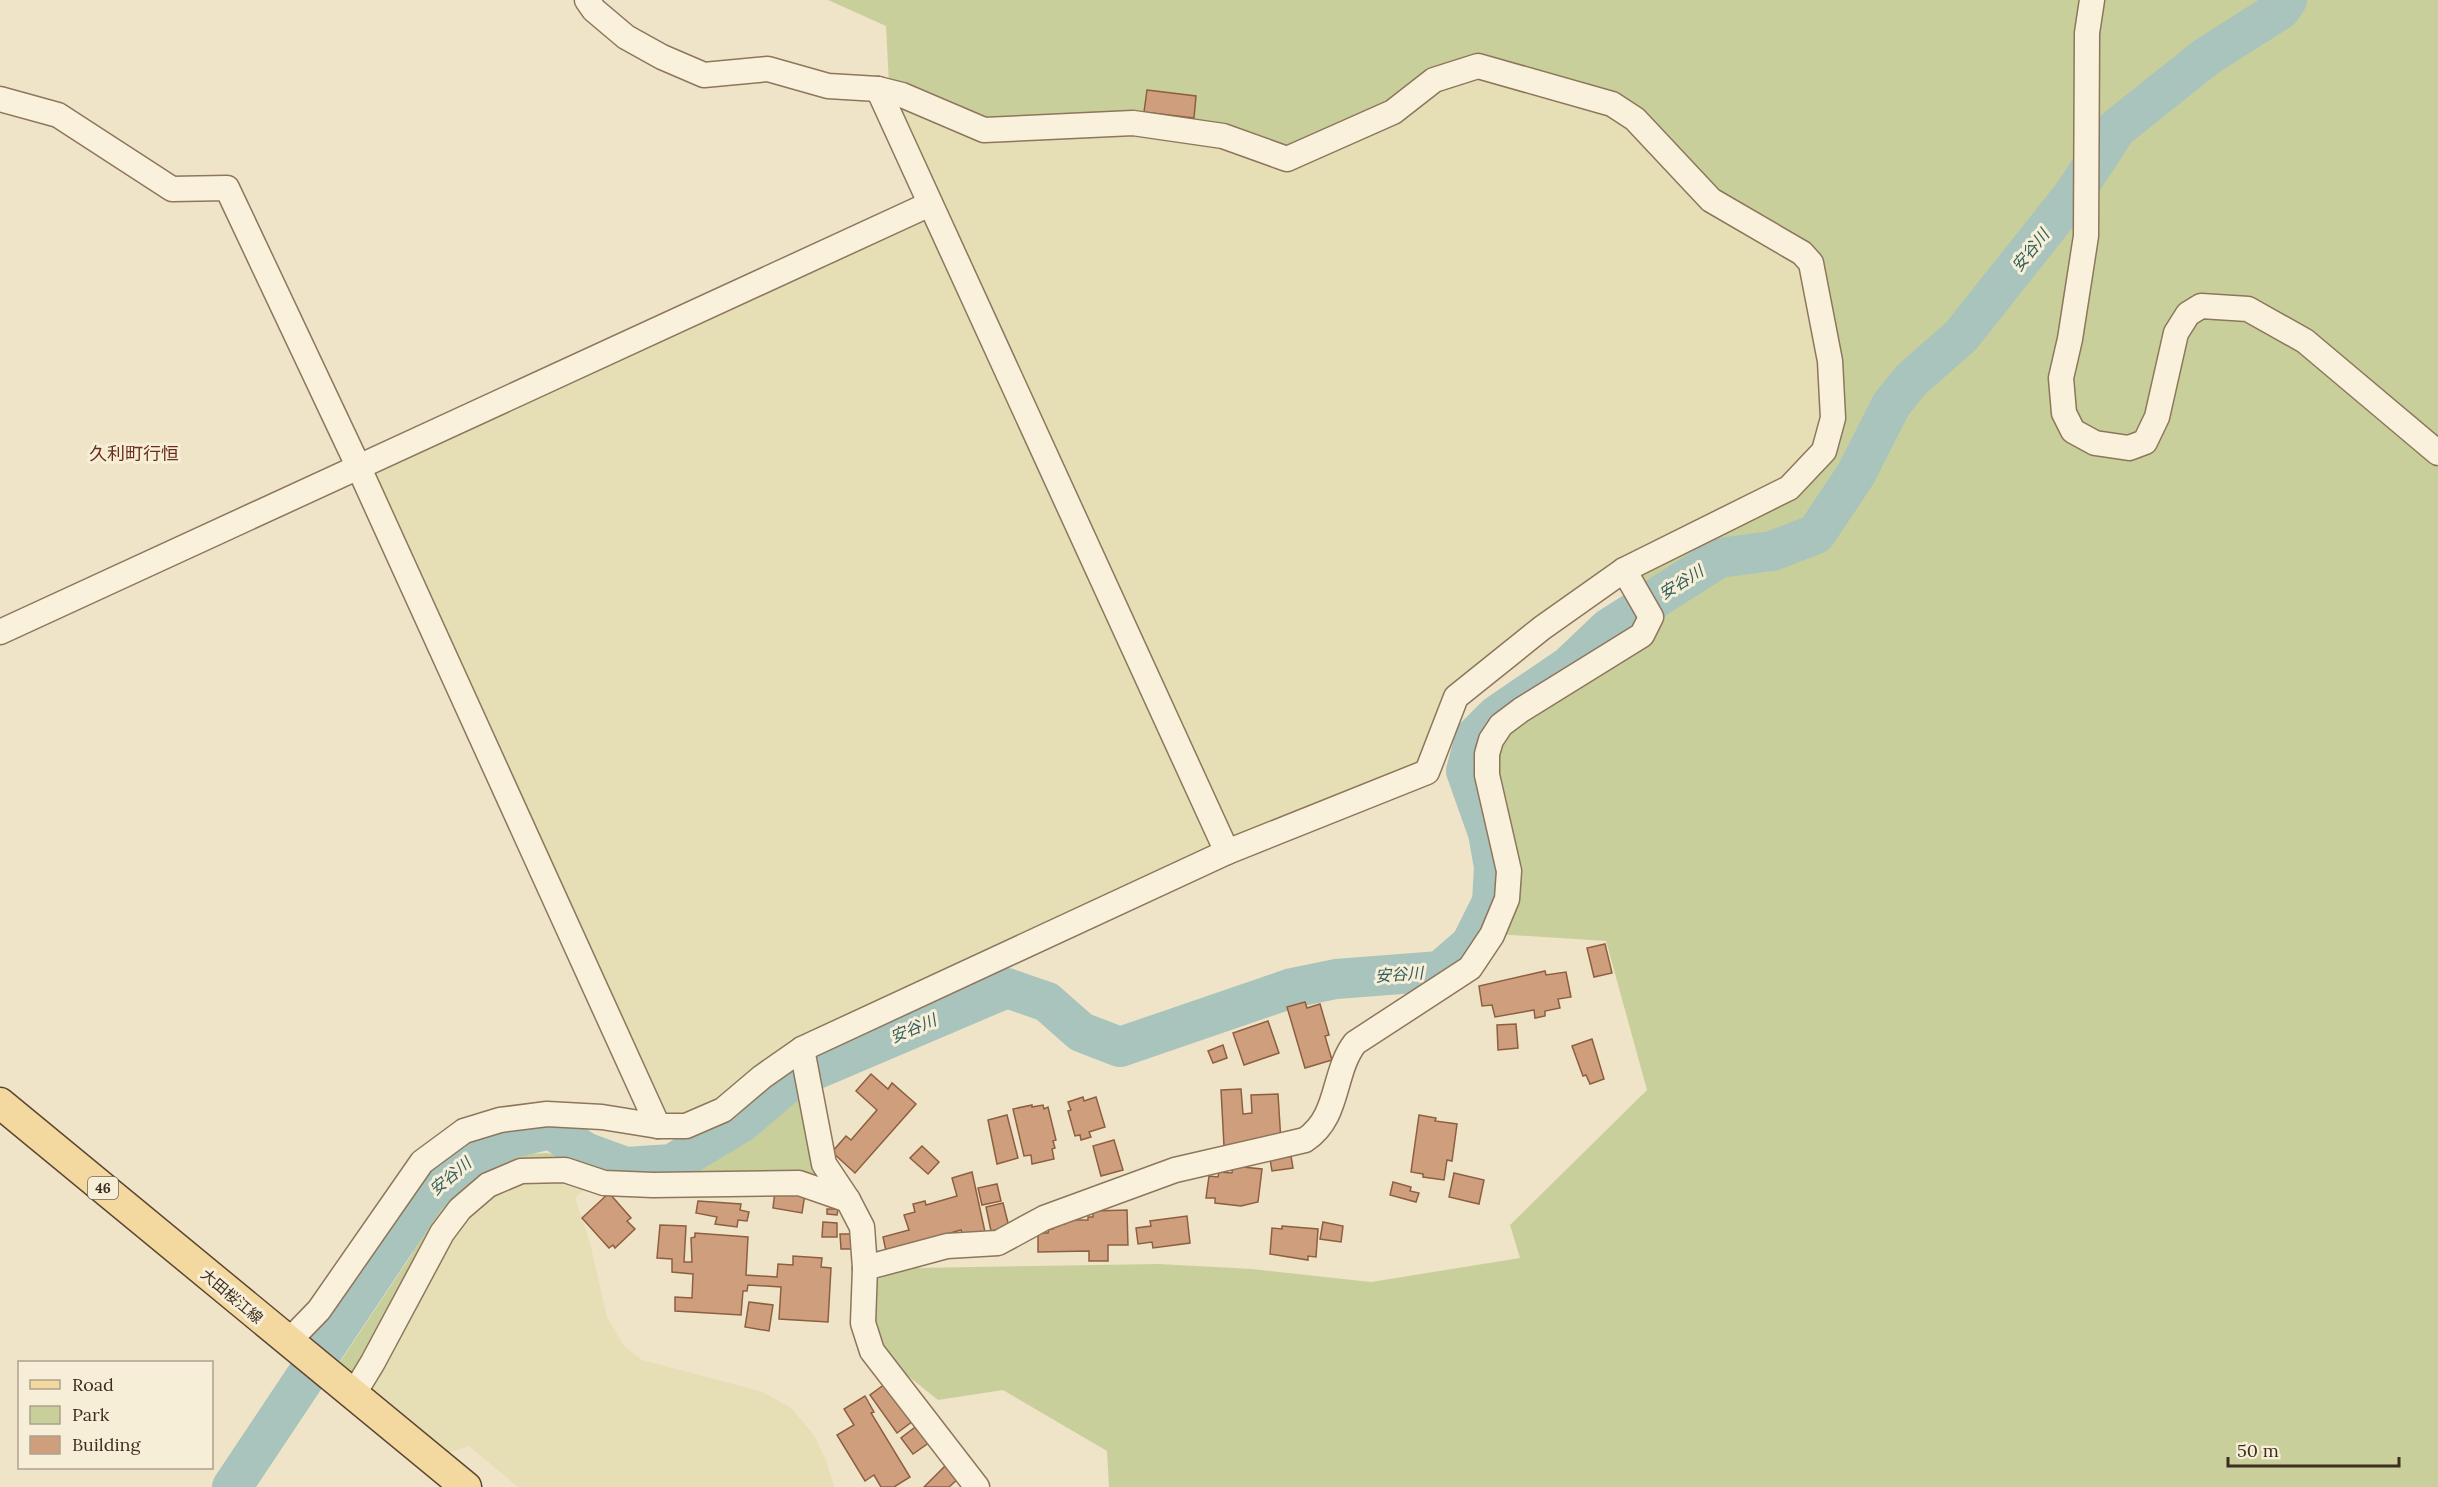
<svg xmlns="http://www.w3.org/2000/svg" width="2438" height="1487" font-family="Lora,'Noto Sans JP',serif">
  <style>
    .farmland { fill: #e6deb5 }
    .green { fill: #c9cf9b }
    .lines { fill: none; stroke-linecap: round; stroke-linejoin: round }
    .river { stroke: #a9c4bc; stroke-width: 40 }
    .building { fill: #cf9f7d; stroke: #8d5f41; stroke-width: 1.5 }
    .minor-casing { stroke: #8d765c; stroke-width: 27 }
    .major-casing { stroke: #5b4430; stroke-width: 33 }
    .minor { stroke: #faf1dc; stroke-width: 24 }
    .major { stroke: #f3d9a0; stroke-width: 30 }
    .labels { text-anchor: middle; dominant-baseline: central; stroke-width: 6; stroke-linejoin: round; paint-order: stroke }
    .shield { fill: #f7eed8; stroke: #756857; stroke-width: 1.5 }
    .shield-label { font-size: 14px; font-weight: bold; fill: #3d2e20 }
    .street-label { font-size: 15px; fill: #3d2e20; stroke: #f7eed8 }
    .water-label { font-size: 16px; font-style: italic; fill: #2f5d5a; stroke: #f7eed8 }
    .quarter-label { font-size: 18px; fill: #6b2e1e; stroke: #f7eed8 }
  </style>
  <rect width="100%" height="100%" fill="#f0e4c8"/>
  <g class="farmland">
    <polygon points="1477,73 1611,110 1799,257 1824,353 1823,440 1788,483 1463,684 1427,759 1233,844 895,105 1419,98"/>
    <polygon points="912,219 929,220 1216,848 695,1117 663,1117 369,470"/>
    <polygon points="528,1175 591,1183 575,1198 590,1243 607,1317 624,1346 642,1360 760,1391 791,1408 814,1435 826,1460 834,1487 518,1487 469,1446 445,1454 369,1385 459,1218 492,1189"/>
  </g>
  <g class="green">
    <polygon points="828,0 2438,0 2438,1487 1109,1487 1107,1451 1003,1390 938,1400 888,1360 875,1346 871,1281 913,1268 1159,1264 1252,1269 1371,1282 1520,1258 1510,1225 1647,1090 1606,941 1496,934 1512,903 1491,768 1500,733 1642,641 1635,574 1832,449 1816,263 1716,196 1641,115 1472,62 1289,154 1228,130 978,124 889,84 886,26"/>
    <polygon points="806,1085 821,1180 485,1179 354,1374 338,1365 412,1254 424,1227 446,1194 483,1167 512,1155 546,1153 583,1158 613,1171 671,1172 698,1153 730,1138"/>
  </g>
  <g class="lines">
    <polyline class="river" points="232,1487 426,1196 468,1159 512,1138 551,1129 585,1152 626,1167 672,1164 742,1122 791,1080 1007,988 1047,1002 1081,1032 1120,1047 1292,988 1336,979 1440,971 1471,944 1492,902 1494,867 1488,833 1466,771 1475,737 1497,715 1569,666 1609,628 1719,558 1772,551 1816,534 1856,474 1891,405 1911,380 1961,336 2073,195 2117,128 2206,57 2280,10 2287,0"/>
  </g>
  <g class="building">
    <polygon points="1147,90 1196,96 1194,118 1144,112"/>
    <polygon points="1605,944 1612,973 1594,977 1587,948"/>
    <polygon points="1545,971 1546,975 1566,972 1571,997 1558,999 1560,1008 1545,1011 1545,1016 1535,1018 1534,1010 1495,1017 1492,1005 1482,1006 1479,986"/>
    <polygon points="1305,1002 1307,1008 1320,1004 1329,1035 1325,1036 1332,1060 1305,1068 1287,1007"/>
    <polygon points="1268,1021 1279,1053 1244,1065 1233,1033"/>
    <polygon points="1516,1024 1518,1048 1498,1050 1497,1025"/>
    <polygon points="1592,1039 1604,1079 1590,1084 1586,1075 1583,1076 1572,1046"/>
    <polygon points="1223,1045 1227,1058 1213,1063 1208,1051"/>
    <polygon points="871,1074 888,1089 892,1083 916,1104 855,1173 832,1152 846,1136 851,1140 877,1110 856,1091"/>
    <polygon points="1241,1089 1243,1114 1252,1113 1251,1095 1278,1094 1281,1142 1224,1146 1221,1090"/>
    <polygon points="1083,1097 1084,1101 1096,1097 1105,1127 1089,1132 1091,1137 1081,1140 1080,1135 1075,1136 1068,1111 1071,1110 1068,1102"/>
    <polygon points="1032,1105 1032,1107 1043,1105 1044,1109 1048,1107 1056,1140 1053,1141 1055,1148 1052,1149 1054,1159 1032,1164 1031,1155 1024,1156 1013,1109"/>
    <polygon points="1007,1115 1018,1158 997,1164 988,1120"/>
    <polygon points="1419,1115 1436,1118 1435,1121 1457,1124 1452,1161 1447,1160 1444,1180 1423,1177 1423,1174 1411,1172"/>
    <polygon points="1114,1140 1123,1170 1101,1176 1093,1146"/>
    <polygon points="922,1146 939,1162 928,1174 910,1158"/>
    <polygon points="1291,1156 1293,1168 1272,1171 1270,1159"/>
    <polygon points="1233,1166 1262,1169 1258,1202 1241,1206 1215,1203 1215,1198 1206,1198 1209,1176 1218,1177 1219,1172 1232,1173"/>
    <polygon points="972,1172 985,1232 963,1236 961,1230 886,1251 883,1237 909,1230 904,1215 915,1212 913,1204 925,1201 926,1205 957,1196 952,1178"/>
    <polygon points="1454,1173 1484,1180 1479,1204 1449,1197"/>
    <polygon points="1393,1182 1411,1187 1410,1191 1419,1193 1416,1202 1390,1195"/>
    <polygon points="997,1184 1001,1201 982,1205 978,1188"/>
    <polygon points="775,1192 805,1194 802,1213 773,1208"/>
    <polygon points="609,1193 631,1218 627,1221 635,1229 615,1248 613,1245 609,1248 582,1218"/>
    <polygon points="698,1201 741,1204 740,1210 749,1212 747,1221 738,1220 737,1227 715,1224 717,1217 696,1213"/>
    <polygon points="1003,1203 1009,1227 991,1231 986,1207"/>
    <polygon points="827,1209 838,1209 837,1215 827,1214"/>
    <polygon points="1127,1210 1128,1245 1108,1245 1108,1261 1089,1261 1089,1251 1038,1252 1038,1233 1048,1233 1049,1229 1053,1229 1053,1224 1065,1224 1065,1220 1088,1220 1088,1217 1093,1217 1093,1211"/>
    <polygon points="1187,1216 1190,1243 1153,1248 1152,1242 1138,1244 1136,1228 1151,1226 1150,1221"/>
    <polygon points="823,1222 837,1223 837,1237 822,1237"/>
    <polygon points="1323,1222 1343,1226 1341,1242 1320,1239"/>
    <polygon points="660,1225 686,1226 684,1262 692,1262 691,1238 695,1237 695,1233 748,1237 746,1275 777,1277 778,1264 793,1265 793,1256 822,1258 821,1267 831,1268 828,1322 779,1319 781,1287 748,1285 747,1291 743,1291 741,1315 675,1311 675,1297 692,1298 693,1274 672,1272 672,1259 657,1258"/>
    <polygon points="1282,1226 1318,1229 1316,1257 1308,1256 1308,1260 1270,1254 1272,1228 1282,1229"/>
    <polygon points="840,1234 851,1234 851,1249 841,1249"/>
    <polygon points="749,1302 773,1305 769,1331 745,1327"/>
    <polygon points="885,1384 913,1421 897,1433 870,1395"/>
    <polygon points="865,1396 874,1412 871,1413 910,1477 894,1487 881,1487 874,1475 865,1481 837,1435 854,1425 844,1409"/>
    <polygon points="918,1425 930,1442 913,1454 901,1438"/>
    <polygon points="947,1464 960,1477 949,1487 924,1487"/>
  </g>
  <g class="lines">
    <defs>
      <g id="minor">
        <polyline points="2092,0 2087,33 2086,236 2070,339 2061,378 2064,413 2073,431 2095,443 2129,448 2145,442 2157,417 2176,333 2188,314 2201,306 2248,309 2305,341 2438,453"/>
        <polyline points="878,89 1227,852"/>
        <polyline points="0,99 58,115 172,189 227,188 359,468 658,1126"/>
        <polyline points="0,632 930,204"/>
        <polyline points="802,1049 824,1164 848,1200 862,1227 865,1268"/>
        <polyline points="288,1342 319,1310 422,1162 464,1131 500,1120 547,1114 602,1117 658,1126 686,1126 723,1110 762,1077 802,1049 1227,852 1427,772 1456,697 1542,628 1624,570 1789,488 1824,451 1833,418 1830,361 1811,263 1802,253 1711,200 1635,119 1612,104 1478,66 1434,80 1393,112 1287,159 1223,136 1133,123 984,130 902,95 878,89 828,86 768,69 704,75 662,57 626,37 594,10 587,0"/>
        <polyline points="353,1395 373,1362 442,1233 460,1209 488,1185 521,1171 565,1170 604,1183 653,1185 799,1183 848,1200"/>
        <path d="M 977,1487 L 872,1351 L 863,1323 L 865,1268 L 947,1246 L 998,1243 L 1044,1218 L 1175,1170 L 1305,1140 C 1340,1117 1332,1073 1355,1043 L 1470,968 L 1492,935 L 1507,899 L 1509,871 L 1487,775 L 1487,754 L 1491,740 L 1501,725 L 1521,710 L 1642,635 L 1651,617 L 1624,570"/>
      </g>
      <polyline id="major" points="0,1103 466,1487"/>
    </defs>
    <use href="#minor" class="minor-casing"/>
    <use href="#major" class="major-casing"/>
    <use href="#minor" class="minor"/>
    <use href="#major" class="major"/>
  </g>
  <g class="labels">
    <rect class="shield" x="88" y="1177" width="30" height="22" rx="4.5"/>
    <g class="shield-label">
      <text x="103" y="1188">46</text>
    </g>
    <g class="street-label">
      <text transform="translate(232 1296) rotate(40)">大田桜江線</text>
    </g>
    <g class="water-label">
      <text transform="translate(2030 250) rotate(-51)">安谷川</text>
      <text transform="translate(1681 582) rotate(-32)">安谷川</text>
      <text transform="translate(1399 974) rotate(-4)">安谷川</text>
      <text transform="translate(913 1028) rotate(-23)">安谷川</text>
      <text transform="translate(450 1176) rotate(-40)">安谷川</text>
    </g>
    <g class="quarter-label">
      <text x="134" y="453">久利町行恒</text>
    </g>
  </g>
  <rect x="18" y="1361" width="195" height="108" fill="#f7eed8" stroke="#ada18e" stroke-width="1.5"/>
  <rect x="30" y="1380" width="30" height="9" fill="#f3d9a0" stroke="#ada18e" stroke-width="1.5"/>
  <text x="72" y="1391" font-size="18" fill="#3d2e20">Road</text>
  <rect x="30" y="1406" width="30" height="18" fill="#c9cf9b" stroke="#ada18e" stroke-width="1.5"/>
  <text x="72" y="1421" font-size="18" fill="#3d2e20">Park</text>
  <rect x="30" y="1436" width="30" height="18" fill="#cf9f7d" stroke="#ada18e" stroke-width="1.5"/>
  <text x="72" y="1451" font-size="18" fill="#3d2e20">Building</text>
  <path d="M2228 1457v9h171v-9" fill="none" stroke="#3d2e20" stroke-width="3"/>
  <text x="2237" y="1457" font-size="18" fill="#3d2e20" stroke="#f7eed8" stroke-width="4.5" paint-order="stroke">50 m</text>
</svg>
